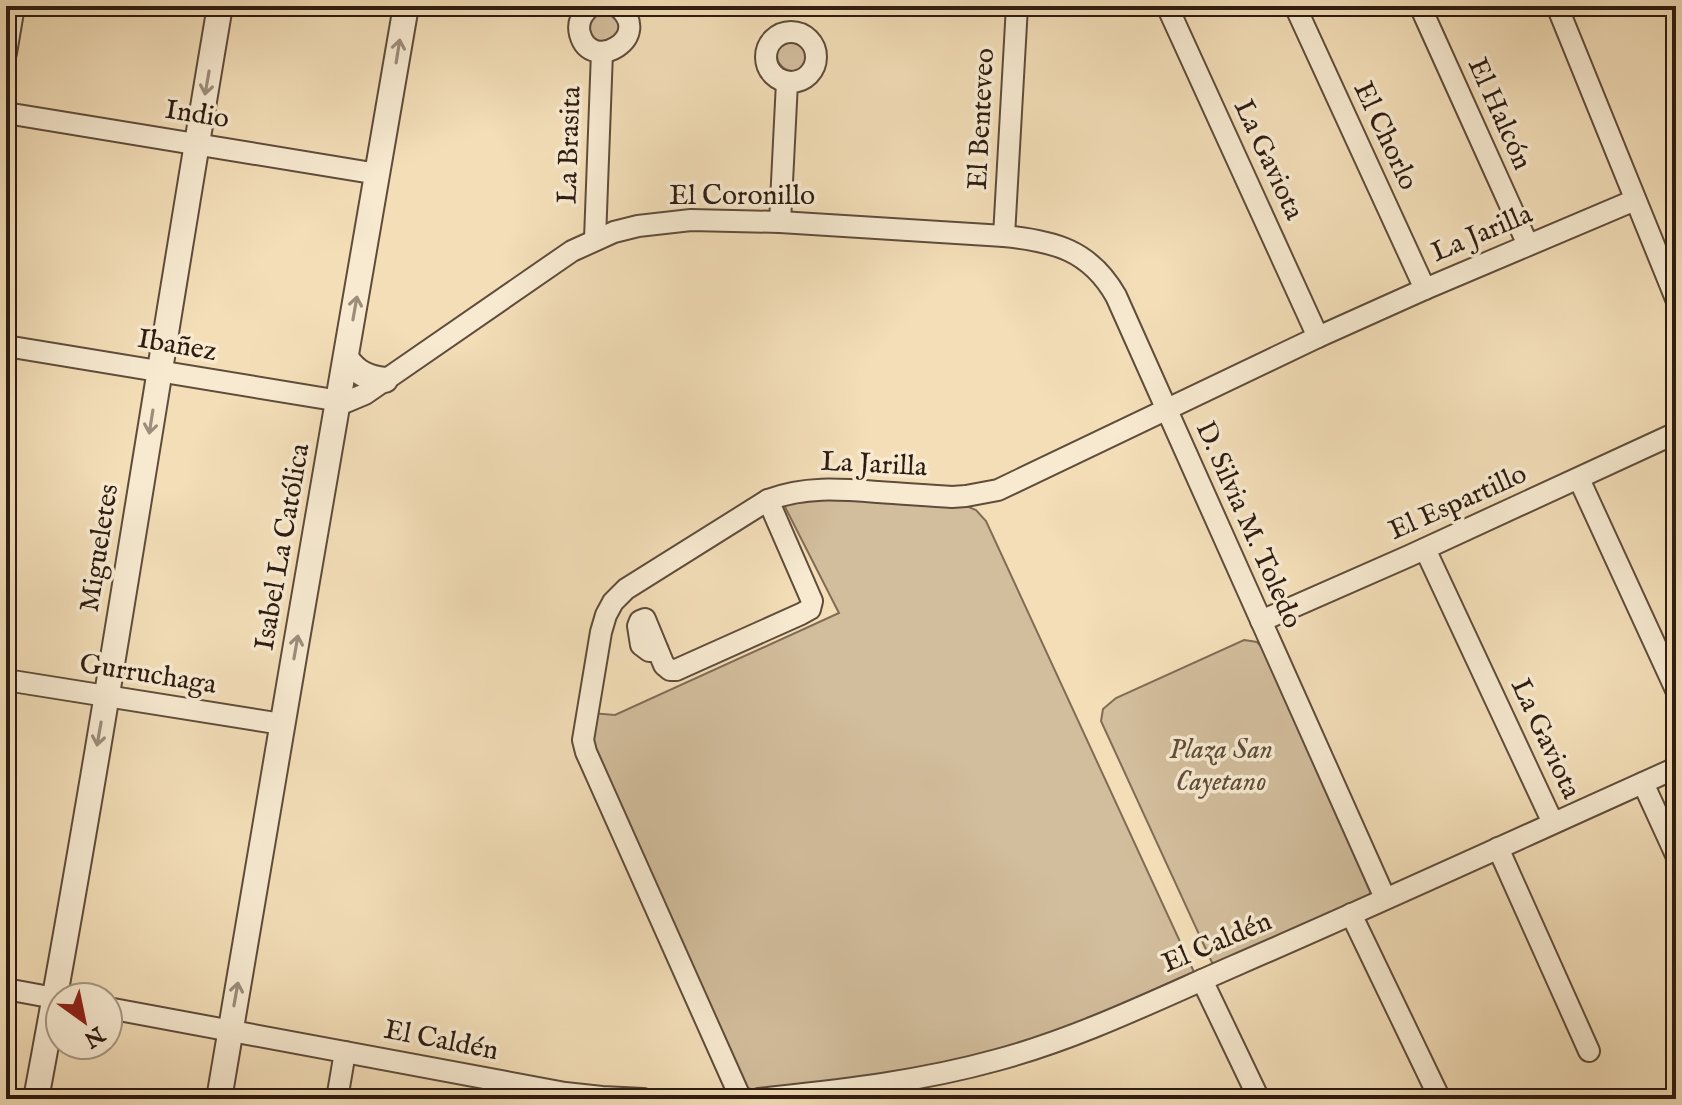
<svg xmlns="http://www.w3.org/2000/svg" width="1682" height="1105" font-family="'IM FELL English',serif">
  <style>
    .green { fill: #d2bd9c; stroke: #806c56; stroke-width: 2 }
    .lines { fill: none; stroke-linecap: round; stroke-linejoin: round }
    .minor-casing { stroke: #5f4c3b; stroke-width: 24 }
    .tertiary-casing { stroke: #5f4c3b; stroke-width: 28 }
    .minor { stroke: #f7ead1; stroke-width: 20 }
    .tertiary { stroke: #f7ead1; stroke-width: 24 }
    .oneway { stroke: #9d8d7b }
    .labels { text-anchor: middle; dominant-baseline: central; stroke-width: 7; stroke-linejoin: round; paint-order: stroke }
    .street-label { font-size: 28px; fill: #2e1c11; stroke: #f7ead1 }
    .park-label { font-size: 28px; font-style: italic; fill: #5f4c3b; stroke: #f7ead1 }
  </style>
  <rect width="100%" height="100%" fill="#f3deb8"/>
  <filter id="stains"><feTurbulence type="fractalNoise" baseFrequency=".0025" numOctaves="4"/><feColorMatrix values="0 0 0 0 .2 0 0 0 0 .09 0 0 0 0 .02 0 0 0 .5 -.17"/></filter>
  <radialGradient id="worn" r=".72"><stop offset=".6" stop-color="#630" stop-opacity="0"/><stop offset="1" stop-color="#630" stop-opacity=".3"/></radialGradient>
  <g class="green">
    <circle cx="605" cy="26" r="16"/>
    <circle cx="793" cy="55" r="16"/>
    <path d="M 793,497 L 964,505 L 976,510 L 986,521 L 1194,972 C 1147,992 1101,1016 1054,1034 C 961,1069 853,1077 755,1090 L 747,1088 L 593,753 L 592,713 L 615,715 L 839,613 L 783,503 Z"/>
    <polygon points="1244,640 1257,642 1268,654 1373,890 1367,897 1214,967 1101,721 1103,709 1116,698"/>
  </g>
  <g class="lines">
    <defs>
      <g id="minor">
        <path d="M 591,6 C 582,13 577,23 580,34 C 591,75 656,36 617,6"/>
        <polyline points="1167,6 1318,337"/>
        <polyline points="1295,6 1425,289"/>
        <polyline points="1420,6 1528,245"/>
        <polyline points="1557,6 1676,299"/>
        <circle cx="791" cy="57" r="25"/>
        <polyline points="6,53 14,6"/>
        <polyline points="6,113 378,174"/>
        <polyline points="780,222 787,82"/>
        <polyline points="1004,236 1017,6"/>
        <polyline points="595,239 602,52"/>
        <path d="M 6,346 L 346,402 L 365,394 L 572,251 L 614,232 L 638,226 L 691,220 L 780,222 L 1004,236 C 1054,241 1090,250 1116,296 L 1385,898"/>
        <polyline points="1579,479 1676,690"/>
        <polyline points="1425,549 1553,823"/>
        <polyline points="1261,621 1409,556 1676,433"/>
        <polyline points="658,650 649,651 641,645 638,626 640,621 645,619 664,665 670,670 676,670 801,614 810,609 812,601 768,500"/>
        <polyline points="6,680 282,724"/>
        <polyline points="1643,783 1676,855"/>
        <polyline points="1498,848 1589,1051"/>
        <polyline points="1351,914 1440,1099"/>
        <polyline points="1202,980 1259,1099"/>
        <polyline points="6,989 60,999"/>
        <polyline points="108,1008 565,1093 602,1097 643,1099"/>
        <polyline points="337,1099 345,1052"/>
        <path d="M 741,1099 L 586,752 L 583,740 L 601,632 L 606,615 L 613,602 L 626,589 L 768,500 C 804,486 840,489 878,492 C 903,494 928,495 952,497 L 966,496 L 998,490 L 1318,337 L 1425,289 L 1635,200"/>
        <path d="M 759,1099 C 840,1090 918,1082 997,1060 C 1079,1038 1156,1000 1234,966 C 1382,902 1529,834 1676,768"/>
      </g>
      <g id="tertiary">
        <path d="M 346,358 C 357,373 367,378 385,380"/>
        <path d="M 36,1099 C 104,736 158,370 220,6"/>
        <path d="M 219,1099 C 278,734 346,371 406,6"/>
      </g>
    </defs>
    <use href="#minor" class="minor-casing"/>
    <use href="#tertiary" class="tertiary-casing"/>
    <use href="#minor" class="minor"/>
    <use href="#tertiary" class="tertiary"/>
  </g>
  <defs><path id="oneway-shaft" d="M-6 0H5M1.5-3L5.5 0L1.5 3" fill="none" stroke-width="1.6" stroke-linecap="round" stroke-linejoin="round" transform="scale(2)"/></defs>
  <g class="oneway">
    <use href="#oneway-shaft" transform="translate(398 51) rotate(-81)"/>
    <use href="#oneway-shaft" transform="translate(207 83) rotate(100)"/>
    <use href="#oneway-shaft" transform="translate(355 308) rotate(-80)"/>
    <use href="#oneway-shaft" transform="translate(151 422) rotate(99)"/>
    <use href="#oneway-shaft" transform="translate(296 647) rotate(-80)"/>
    <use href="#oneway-shaft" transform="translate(99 734) rotate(100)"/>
    <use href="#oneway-shaft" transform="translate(236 994) rotate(-80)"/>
  </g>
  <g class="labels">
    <g class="street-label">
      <text transform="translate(1499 114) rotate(66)">El Halcón</text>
      <text transform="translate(197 115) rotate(9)">Indio</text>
      <text transform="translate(982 119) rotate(-87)">El Benteveo</text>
      <text transform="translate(1385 136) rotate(65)">El Chorlo</text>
      <text transform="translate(570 145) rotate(-88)">La Brasita</text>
      <text transform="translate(1268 160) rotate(65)">La Gaviota</text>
      <text x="742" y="196">El Coronillo</text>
      <text transform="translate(1482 234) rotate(-23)">La Jarilla</text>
      <text transform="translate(177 346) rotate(10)">Ibañez</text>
      <text transform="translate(874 465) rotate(3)">La Jarilla</text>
      <text transform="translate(1458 503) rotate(-24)">El Espartillo</text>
      <text transform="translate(1248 525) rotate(66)">D. Silvia M. Toledo</text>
      <text transform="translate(283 547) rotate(-80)">Isabel La Católica</text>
      <text transform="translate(100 548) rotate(-81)">Migueletes</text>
      <text transform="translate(148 675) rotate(9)">Gurruchaga</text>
      <text transform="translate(1545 739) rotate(65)">La Gaviota</text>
      <text transform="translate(1217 943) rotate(-23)">El Caldén</text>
      <text transform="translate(441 1041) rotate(11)">El Caldén</text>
    </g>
    <g class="park-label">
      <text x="1221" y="750">Plaza San<tspan x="1221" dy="32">Cayetano</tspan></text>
    </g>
  </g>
  <rect width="1682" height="1105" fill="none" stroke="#f3deb8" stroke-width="32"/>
  <rect x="8" y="8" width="1666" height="1089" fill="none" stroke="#2e1c11" stroke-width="4"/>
  <rect x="16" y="16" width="1650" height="1073" fill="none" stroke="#2e1c11" stroke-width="2"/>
  <g transform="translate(84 1021) rotate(147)"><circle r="38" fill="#f7ead1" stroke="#a79884" stroke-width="2"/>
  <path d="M0-6L14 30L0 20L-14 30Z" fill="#8f2418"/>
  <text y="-12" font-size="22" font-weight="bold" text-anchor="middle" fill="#2e1c11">N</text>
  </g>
  <rect width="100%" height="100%" filter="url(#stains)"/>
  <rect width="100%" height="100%" fill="url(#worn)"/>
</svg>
